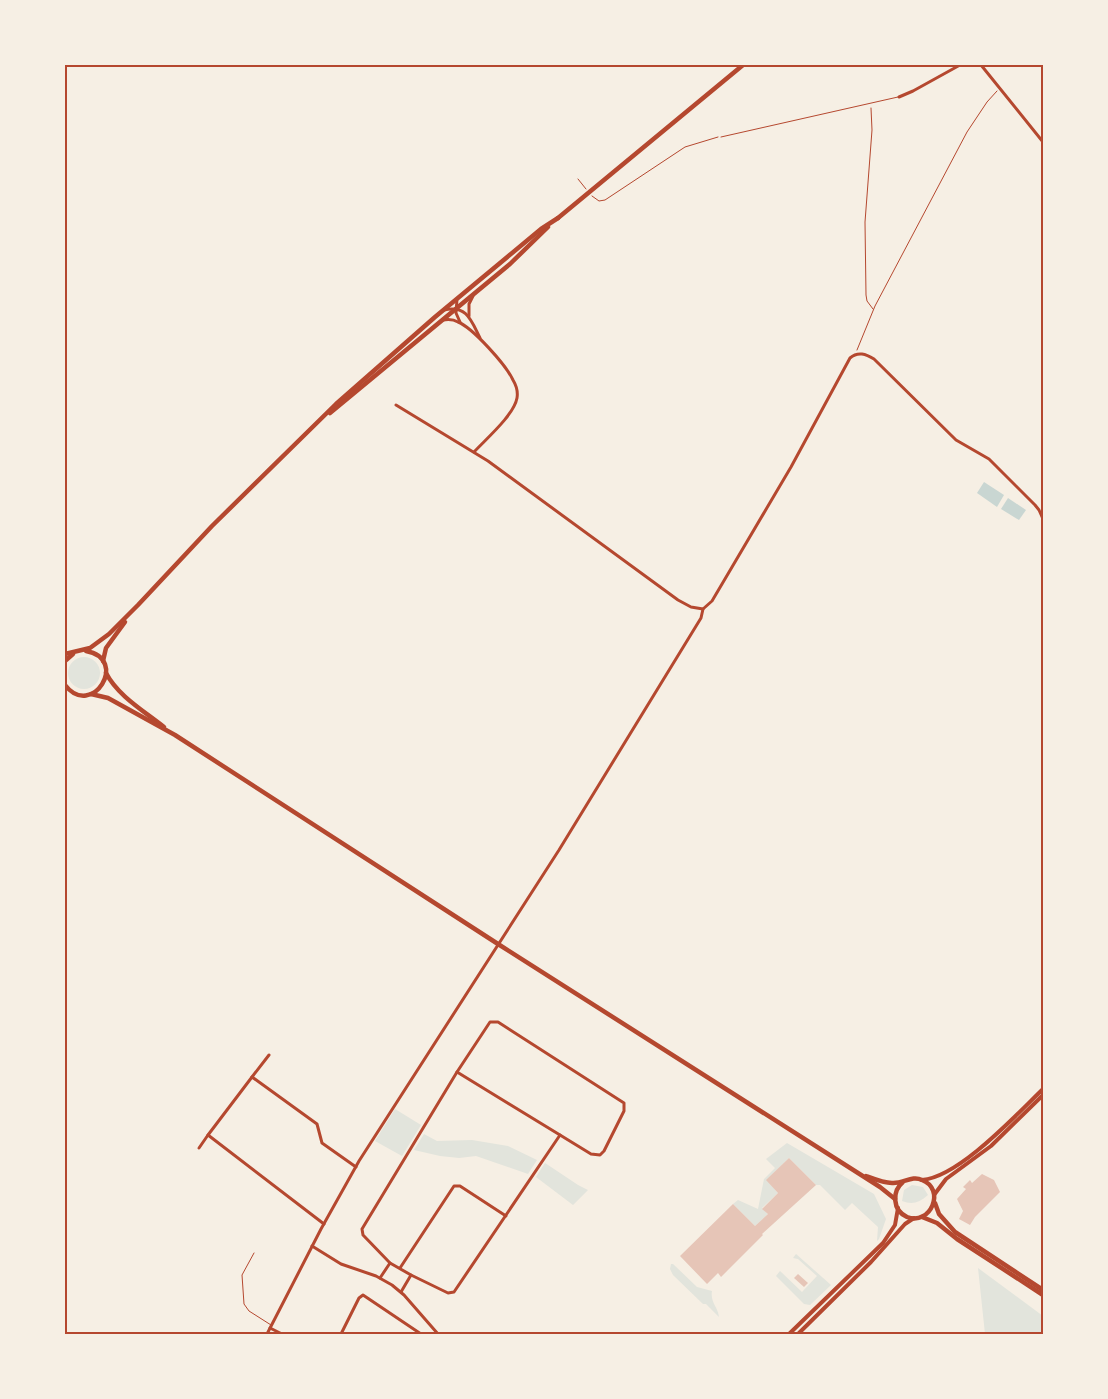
<svg xmlns="http://www.w3.org/2000/svg" width="1108" height="1399" font-family="'Asap Condensed',sans-serif">
  <style>
    .green { fill: #e2e4dc }
    .water { fill: #c9d6d2 }
    .building { fill: #e6c5b7 }
    .lines { fill: none; stroke-linecap: round; stroke-linejoin: round }
    .path { stroke: #b5482f; stroke-width: 1 }
    .service { stroke: #b5482f; stroke-width: 1 }
    .minor { stroke: #b5482f; stroke-width: 3 }
    .tertiary { stroke: #b5482f; stroke-width: 4 }
    .secondary { stroke: #b5482f; stroke-width: 4.5 }
    .primary { stroke: #b5482f; stroke-width: 4.5 }
    .neatline { fill: none; stroke: #b5482f; stroke-width: 2 }
  </style>
  <rect width="100%" height="100%" fill="#f6efe4"/>
  <g class="green">
    <circle cx="84" cy="673" r="16"/>
    <polygon points="395,1109 421,1125 402,1156 375,1141"/>
    <polygon points="424,1134 437,1141 472,1140 508,1146 537,1160 528,1174 476,1156 459,1158 440,1156 414,1150"/>
    <polygon points="787,1143 874,1194 886,1219 879,1239 877,1241 878,1227 852,1203 845,1210 820,1185 816,1185 789,1158 767,1180 778,1193 762,1208 768,1214 755,1226 733,1204 738,1200 758,1209 764,1179 775,1168 766,1159"/>
    <polygon points="545,1163 578,1185 588,1190 573,1205 536,1177"/>
    <path d="M 912,1185 L 923,1187 L 928,1195 C 919,1203 912,1205 902,1201 L 904,1190 Z"/>
    <polygon points="796,1254 831,1285 810,1305 804,1304 776,1276 780,1271 802,1292 817,1276 798,1259 793,1258"/>
    <path d="M 671,1264 L 673,1264 L 697,1287 L 712,1291 C 710,1302 718,1307 719,1317 L 706,1304 L 703,1304 L 673,1275 L 670,1269 Z"/>
    <polygon points="978,1268 1043,1316 1043,1334 985,1334"/>
  </g>
  <g class="water">
    <polygon points="984,482 1004,495 997,507 977,493"/>
    <polygon points="1008,498 1026,510 1019,520 1001,509"/>
  </g>
  <g class="building">
    <polygon points="789,1158 816,1185 762,1234 763,1235 721,1277 718,1273 707,1284 680,1256 733,1204 755,1226 768,1214 762,1209 778,1193 766,1180"/>
    <polygon points="982,1174 994,1180 1000,1192 975,1217 970,1225 959,1219 963,1211 957,1199 966,1189 963,1187 970,1180 972,1183"/>
    <polygon points="798,1274 808,1283 804,1287 794,1278"/>
  </g>
  <g class="lines">
    <g class="path">
      <polyline points="871,108 872,130 865,222 866,295 867,301 873,309"/>
      <polyline points="578,179 586,189"/>
      <polyline points="592,196 599,201 605,200 685,147 718,137"/>
      <polyline points="857,350 875,306 967,132 987,102 997,91"/>
    </g>
    <g class="service">
      <polyline points="721,137 898,97"/>
      <polyline points="254,1253 242,1275 244,1304 249,1311 271,1325"/>
    </g>
    <g class="minor">
      <polyline points="981,65 1043,142"/>
      <polyline points="899,97 913,91 960,65"/>
      <polyline points="457,299 456,313 460,322"/>
      <path d="M 444,310 C 467,305 471,320 480,338"/>
      <polyline points="469,316 469,304 473,296"/>
      <path d="M 443,320 C 449,319 453,319 458,322 C 473,328 506,365 513,380 C 516,385 518,392 517,398 C 514,415 486,439 474,452"/>
      <polyline points="396,405 488,461 678,600 691,607 703,609"/>
      <polyline points="457,1072 560,1135"/>
      <polyline points="252,1077 269,1055"/>
      <polyline points="199,1148 208,1135"/>
      <polyline points="324,1224 208,1135 252,1077 317,1124 322,1143 356,1167"/>
      <polyline points="312,1246 341,1264 376,1276 392,1285 404,1295 438,1334"/>
      <polyline points="390,1263 363,1235 362,1229 457,1072 490,1022 498,1022 624,1103 624,1111 604,1151 600,1155 591,1154 560,1135 454,1292 448,1293 411,1275"/>
      <polyline points="400,1268 454,1186 460,1186 506,1216"/>
      <polyline points="380,1278 390,1263 411,1275 401,1292"/>
      <polyline points="270,1328 282,1334"/>
      <path d="M 267,1334 L 321,1229 L 359,1161 L 559,850 L 701,618 L 703,609 L 712,601 L 791,467 L 850,358 C 858,351 866,354 874,359 L 956,440 L 989,459 L 1035,505 L 1039,510 L 1043,519"/>
      <polyline points="341,1334 359,1298 363,1295 421,1334"/>
    </g>
    <g class="tertiary">
      <path d="M 922,1180 C 959,1177 1016,1115 1043,1089"/>
      <polyline points="934,1195 946,1179 991,1146 1043,1095"/>
      <polyline points="789,1334 883,1243 895,1225 898,1208"/>
      <polyline points="798,1334 871,1262 905,1224 914,1218"/>
    </g>
    <g class="secondary">
      <path d="M 106,673 C 118,696 144,711 164,727"/>
      <polyline points="91,694 108,698 175,735 498,944 880,1187 895,1199"/>
      <path d="M 866,1176 C 874,1179 884,1183 892,1183 C 903,1184 912,1175 922,1180 C 946,1189 931,1226 907,1217 C 892,1210 892,1191 903,1182"/>
      <polyline points="935,1203 939,1214 955,1232 1043,1290"/>
      <polyline points="922,1217 937,1223 957,1239 1043,1295"/>
    </g>
    <g class="primary">
      <polyline points="558,218 743,65"/>
      <polyline points="330,413 510,264 548,227"/>
      <polyline points="65,654 90,648 109,634 138,605 212,526 336,404 435,317 541,229 558,218"/>
      <polyline points="65,661 73,654"/>
      <polyline points="103,661 106,648 125,622"/>
      <path d="M 65,685 C 92,720 130,659 86,651"/>
    </g>
  </g>
  <rect width="1108" height="1399" fill="none" stroke="#f6efe4" stroke-width="132"/>
  <rect x="66" y="66" width="976" height="1267" class="neatline"/>
</svg>
